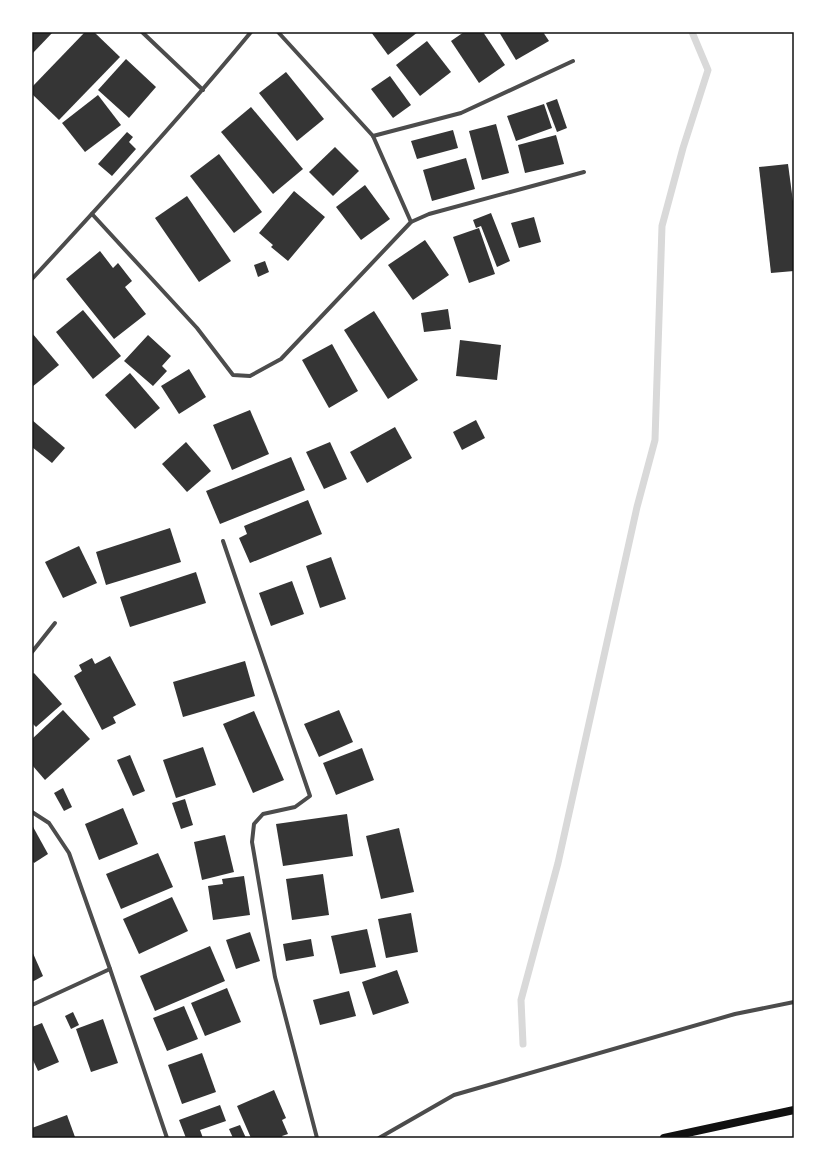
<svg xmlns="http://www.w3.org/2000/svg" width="826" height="1170" font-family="Cabin,sans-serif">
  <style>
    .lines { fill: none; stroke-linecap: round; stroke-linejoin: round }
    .stream { stroke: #d9d9d9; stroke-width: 7 }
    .building { fill: #353535 }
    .minor { stroke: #4c4c4c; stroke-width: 4 }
    .secondary { stroke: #111; stroke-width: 8 }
    .neatline { fill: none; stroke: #111; stroke-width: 1.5 }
  </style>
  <rect width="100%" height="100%" fill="#fff"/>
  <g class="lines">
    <polyline class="stream" points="523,1044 521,1000 558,863 637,507 655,440 662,226 683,148 708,70 692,32"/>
  </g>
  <g class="building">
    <polygon points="32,32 53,32 32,54"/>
    <polygon points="85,32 94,32 120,57 59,120 32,94 32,87"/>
    <polygon points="371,32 418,32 388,55"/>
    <polygon points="464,32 483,32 505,65 479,83 451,41"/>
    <polygon points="499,32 543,32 549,41 516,60"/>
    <polygon points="427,41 451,72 420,96 396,65"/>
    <polygon points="126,59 156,87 129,118 98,90"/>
    <polygon points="286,72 324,119 297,141 259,93"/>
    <polygon points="390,76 411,105 393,118 371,89"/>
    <polygon points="98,95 121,125 85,152 62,123"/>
    <polygon points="557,99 567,128 557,132 546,103"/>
    <polygon points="544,104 552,128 516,141 507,116"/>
    <polygon points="251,107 303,169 273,194 221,132"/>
    <polygon points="496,124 509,173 482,180 469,131"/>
    <polygon points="453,130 458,148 417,159 411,141"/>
    <polygon points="127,132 133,137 129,142 136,149 112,176 98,164"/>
    <polygon points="556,135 564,164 525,173 518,145"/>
    <polygon points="335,147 359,171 333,196 309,172"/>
    <polygon points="219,154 262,212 234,233 190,176"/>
    <polygon points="466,158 475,189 432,201 423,170"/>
    <polygon points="788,164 794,209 794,271 771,273 759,167"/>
    <polygon points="365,185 390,219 361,240 336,207"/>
    <polygon points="294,191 325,217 288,261 271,247 273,245 259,233"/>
    <polygon points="187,196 231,261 199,282 155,218"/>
    <polygon points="491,213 510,261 497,267 481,226 476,228 473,220"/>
    <polygon points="534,217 541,242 519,248 511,223"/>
    <polygon points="479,228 495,274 469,283 453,237"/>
    <polygon points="425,240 449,275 413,300 388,265"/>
    <polygon points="100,251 113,268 118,263 132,281 125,287 146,314 114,339 66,279"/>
    <polygon points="265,261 269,272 258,277 254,265"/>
    <polygon points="448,309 451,329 424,332 421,313"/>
    <polygon points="83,310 121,356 93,379 56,332"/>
    <polygon points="374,311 418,380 388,399 344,330"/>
    <polygon points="32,333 59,365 32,387"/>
    <polygon points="148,335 171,356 162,366 167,371 153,386 124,361"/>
    <polygon points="460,340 501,345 497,380 456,376"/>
    <polygon points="332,344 358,391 329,408 302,360"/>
    <polygon points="189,369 206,397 179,414 161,386"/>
    <polygon points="130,373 160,408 135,429 105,395"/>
    <polygon points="250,410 269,454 232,470 213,425"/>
    <polygon points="32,420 65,448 52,463 32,447"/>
    <polygon points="476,420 485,438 462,450 453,432"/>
    <polygon points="395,427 412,458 367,483 350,452"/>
    <polygon points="186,442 211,471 187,492 162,464"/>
    <polygon points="330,442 347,479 324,489 306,452"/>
    <polygon points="291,457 305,490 220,524 206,491"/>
    <polygon points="308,500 322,534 250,563 239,538 247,534 244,526"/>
    <polygon points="170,528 181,562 106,585 96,552"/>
    <polygon points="79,546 97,583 63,598 45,562"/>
    <polygon points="331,557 346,599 320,608 306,566"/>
    <polygon points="196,572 206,603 130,627 120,597"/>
    <polygon points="292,581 304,614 271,626 259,593"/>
    <polygon points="110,656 136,705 113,717 116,723 102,730 74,676 82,671 79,665 92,658 95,664"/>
    <polygon points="245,661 255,696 183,717 173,682"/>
    <polygon points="34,673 62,704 36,727 32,723 32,674"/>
    <polygon points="63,710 90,739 45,780 32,765 32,739"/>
    <polygon points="339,710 353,742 319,757 304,724"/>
    <polygon points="254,711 284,780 253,793 223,724"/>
    <polygon points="203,747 216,785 176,798 163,760"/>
    <polygon points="362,748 374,780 336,795 323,763"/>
    <polygon points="130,755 145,791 133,796 117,760"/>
    <polygon points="63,788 72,807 64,811 54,793"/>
    <polygon points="185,799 193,825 181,829 172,803"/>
    <polygon points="123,808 138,844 99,860 85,824"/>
    <polygon points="347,814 353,856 283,866 276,824"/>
    <polygon points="32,825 48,854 34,863 32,860"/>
    <polygon points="399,828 414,892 381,899 366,836"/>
    <polygon points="225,835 234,872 202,880 194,842"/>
    <polygon points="158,853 173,887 121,909 106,874"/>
    <polygon points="323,874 329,915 292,920 286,879"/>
    <polygon points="244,876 250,915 213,920 208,886 223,884 222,879"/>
    <polygon points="172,897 188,931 139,954 123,919"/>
    <polygon points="411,913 418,952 386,958 378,919"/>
    <polygon points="367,929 376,967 340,974 331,936"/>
    <polygon points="250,932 260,961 236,969 226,940"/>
    <polygon points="311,939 314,956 286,961 283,944"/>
    <polygon points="210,946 225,981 155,1011 140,976"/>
    <polygon points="32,951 43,976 32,982"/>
    <polygon points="397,970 409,1003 373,1015 362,982"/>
    <polygon points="227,988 241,1022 205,1036 191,1003"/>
    <polygon points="349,991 356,1016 320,1025 313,1000"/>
    <polygon points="184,1006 198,1039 167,1051 153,1018"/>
    <polygon points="73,1012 79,1025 71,1029 65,1016"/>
    <polygon points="103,1019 118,1063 91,1072 76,1029"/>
    <polygon points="42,1023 59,1062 38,1071 32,1058 32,1027"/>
    <polygon points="202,1053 216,1092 182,1104 168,1065"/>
    <polygon points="274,1090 286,1118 282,1120 288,1134 282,1136 283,1138 251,1138 237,1106"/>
    <polygon points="220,1105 226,1121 200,1130 203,1138 186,1138 179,1120"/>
    <polygon points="67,1115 75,1137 72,1138 32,1138 32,1128"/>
    <polygon points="240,1125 246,1138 233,1138 229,1129"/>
  </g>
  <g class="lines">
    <g class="minor">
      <polyline points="142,32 203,90"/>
      <polyline points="278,32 373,136 411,222"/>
      <polyline points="373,136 461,113 573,61"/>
      <polyline points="92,214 197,328 233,375 250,376 281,359 411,222 429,214 584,172"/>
      <path d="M 32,279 C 107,198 181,117 251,32"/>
      <polyline points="223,541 310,796 295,807 263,814 254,824 252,842 275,977 317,1138"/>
      <polyline points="32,652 55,623"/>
      <polyline points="32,812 49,823 69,853 110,969 167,1138"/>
      <polyline points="32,1005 110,969"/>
      <polyline points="379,1138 454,1095 735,1014 794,1002"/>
    </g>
    <polyline class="secondary" points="664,1138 794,1110"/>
  </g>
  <rect width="826" height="1170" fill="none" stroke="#ffffff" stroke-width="66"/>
  <rect x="33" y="33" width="760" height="1104" class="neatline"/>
</svg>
